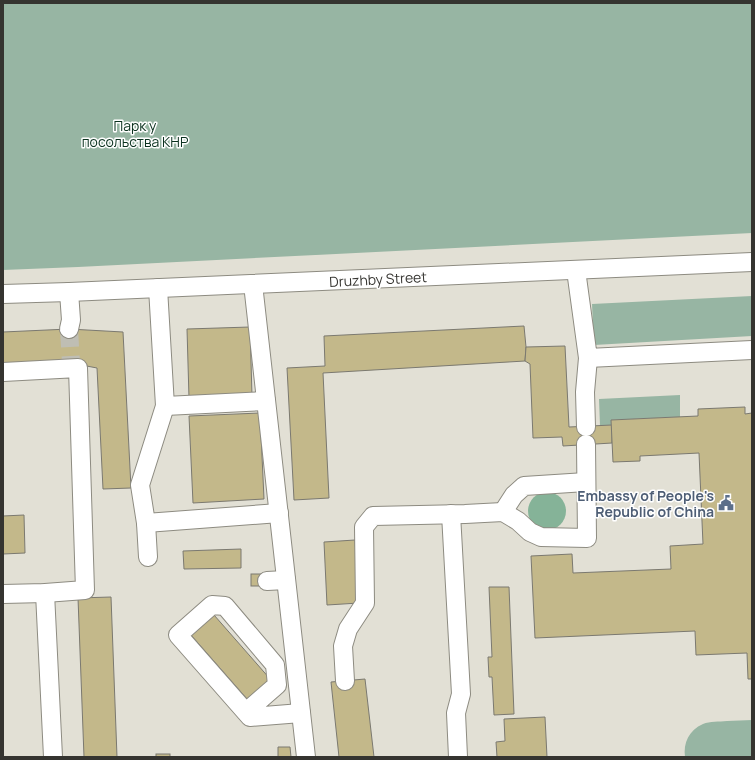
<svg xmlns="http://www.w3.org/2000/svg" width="755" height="760" font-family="Manrope,sans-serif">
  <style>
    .green { fill: #97b5a3 }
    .forest { fill: #85b398 }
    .building { fill: #c3b88a; stroke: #7b7970 }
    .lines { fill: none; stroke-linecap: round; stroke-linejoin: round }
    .minor-tunnel { stroke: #bfbeb4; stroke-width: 18; stroke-dasharray: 18 9; stroke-linecap: butt }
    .minor-casing { stroke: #8d8b81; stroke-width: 20 }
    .minor { stroke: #fff; stroke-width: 18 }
    .labels { text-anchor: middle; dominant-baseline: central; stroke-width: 3; stroke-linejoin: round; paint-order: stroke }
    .park-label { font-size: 14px; fill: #0b321f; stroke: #fff }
    .street-label { font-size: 14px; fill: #353430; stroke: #fff }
    .service-label { font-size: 14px; font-weight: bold; fill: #4e5e75; stroke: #fff; text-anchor: end }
  </style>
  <rect width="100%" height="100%" fill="#e2e0d5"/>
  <g class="green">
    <polygon points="3,3 752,3 752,233 78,267 3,270"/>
    <polygon points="752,296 752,336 594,345 592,304"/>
    <polygon points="680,395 680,417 612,420 612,425 600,426 599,399"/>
    <path d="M 752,720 L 752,757 L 685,757 C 683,743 689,730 703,724 C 710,721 719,722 727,721 C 735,721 744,720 752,720 Z"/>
  </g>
  <circle class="forest" cx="547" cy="511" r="19"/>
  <g class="building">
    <polygon points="524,326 526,347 525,361 323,373 329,498 294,500 287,368 325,366 324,336"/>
    <polygon points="250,327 252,396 189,398 187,329"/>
    <polygon points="69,329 123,332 131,488 103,489 97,368 71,363 3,367 3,332"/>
    <polygon points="565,346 569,427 612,425 612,443 563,446 562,437 533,438 530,364 525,361 526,347"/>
    <polygon points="745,407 745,414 752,413 752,679 748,679 747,653 696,655 695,631 535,638 531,556 572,554 573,573 671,569 670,546 703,544 699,453 640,456 640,461 613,462 611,420 698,416 698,409"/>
    <polygon points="260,413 264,499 193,503 189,416"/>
    <polygon points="24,515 25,553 3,554 3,516"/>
    <polygon points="355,540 359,603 327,605 324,542"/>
    <polygon points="241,549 241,568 184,569 183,551"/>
    <rect x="251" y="574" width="11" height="12"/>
    <polygon points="489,587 509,587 514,714 494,715 492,677 489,677 488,657 492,657"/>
    <polygon points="111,597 117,757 84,757 78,598"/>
    <polygon points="214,615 271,680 248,700 191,635"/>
    <polygon points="365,679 374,757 339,757 331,682"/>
    <polygon points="545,717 547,757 497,757 496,742 505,741 504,719"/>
    <polygon points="278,747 290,747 291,757 278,757"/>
    <rect x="156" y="754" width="14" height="3"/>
  </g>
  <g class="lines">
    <polyline class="minor-tunnel" points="69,329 71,363"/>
    <defs>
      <g id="minor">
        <polyline points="576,270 588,358 752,350"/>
        <polyline points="253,284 306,757"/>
        <polyline points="69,292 71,320 69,329"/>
        <polyline points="3,294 69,292 752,262"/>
        <polyline points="3,372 78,368 85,590 45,593 3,594"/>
        <polyline points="165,406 266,401"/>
        <polyline points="586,427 585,392 588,358"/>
        <polyline points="503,512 514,495 524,486 586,482"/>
        <polyline points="451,514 461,694 456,713 458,757"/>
        <polyline points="146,523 279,513"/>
        <polyline points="148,557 146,523 140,485 165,406 158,288"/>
        <polyline points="267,581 286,580"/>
        <polyline points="45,593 53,757"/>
        <polyline points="345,681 343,646 348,629 365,603 364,527 373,516 465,514 503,512 518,521 530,532 541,537 587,538 586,444"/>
        <polyline points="246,712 277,685 275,665 225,606 212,605 178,635 250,717 301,713"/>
      </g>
    </defs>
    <use href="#minor" class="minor-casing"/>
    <use href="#minor" class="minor"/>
  </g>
  <defs>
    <symbol id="civic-bare" viewBox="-9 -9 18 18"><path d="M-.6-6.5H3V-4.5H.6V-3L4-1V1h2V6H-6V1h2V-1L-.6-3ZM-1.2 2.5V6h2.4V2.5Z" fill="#5c6f8a" stroke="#fff" stroke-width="2.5" paint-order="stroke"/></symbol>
  </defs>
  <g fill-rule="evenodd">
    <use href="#civic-bare" x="715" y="492" width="22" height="22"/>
  </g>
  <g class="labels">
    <g class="park-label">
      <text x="135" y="125">Парк у<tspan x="135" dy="16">посольства КНР</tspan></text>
    </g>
    <g class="street-label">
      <text transform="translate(378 279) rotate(-3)">Druzhby Street</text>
    </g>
    <g class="service-label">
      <text x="714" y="495">Embassy of People's<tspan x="714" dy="16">Republic of China</tspan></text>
    </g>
  </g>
  <rect width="755" height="760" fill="none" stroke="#353430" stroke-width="8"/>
</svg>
